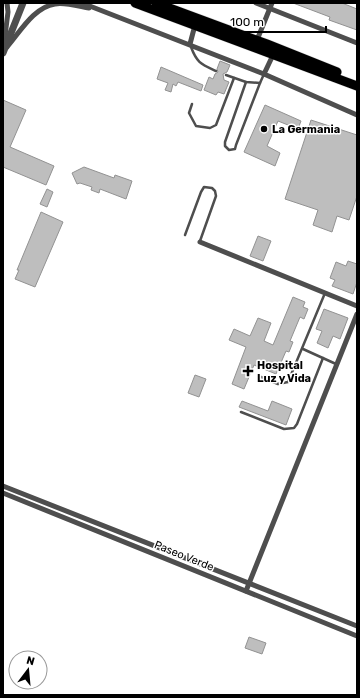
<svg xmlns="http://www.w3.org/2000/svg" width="360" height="698" font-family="Rubik,sans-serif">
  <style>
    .building { fill: #bebebe; stroke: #929292 }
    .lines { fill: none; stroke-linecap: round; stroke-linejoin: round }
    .trunk-casing { stroke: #dbdbdb; stroke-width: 10 }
    .service { stroke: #4e4e4e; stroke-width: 2.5 }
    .minor { stroke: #4e4e4e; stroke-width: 5 }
    .tertiary { stroke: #4e4e4e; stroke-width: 7 }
    .trunk { stroke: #000; stroke-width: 9 }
    .poi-dot { fill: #000; stroke: #fff; stroke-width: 1.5 }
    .labels { text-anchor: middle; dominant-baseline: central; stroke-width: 3; stroke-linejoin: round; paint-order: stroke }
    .poi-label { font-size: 11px; font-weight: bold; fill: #000; stroke: #fff; text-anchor: start }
    .street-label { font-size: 11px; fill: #000; stroke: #fff }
  </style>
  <rect width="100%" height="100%" fill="#fff"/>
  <g class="building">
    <polygon points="293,3 342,3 357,9 357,30 329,20 330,17"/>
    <polygon points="220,61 230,65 227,72 223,74 224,80 229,82 224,94 218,92 216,95 204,90 209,77 213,79 215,74 218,72 217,69"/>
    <polygon points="161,67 203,85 201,91 178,82 176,86 173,84 171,92 165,90 168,83 157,79"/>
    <polygon points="3,100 26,110 10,147 54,166 46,185 3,167"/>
    <polygon points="265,105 301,121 298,129 278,121 267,146 280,153 275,166 244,152"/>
    <polygon points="311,120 357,135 357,196 349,220 337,216 332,232 313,225 318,210 285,199"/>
    <polygon points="84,167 114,178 115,175 132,181 126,199 100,189 99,193 91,190 92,187 80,183 77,184 72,173"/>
    <polygon points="47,189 53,192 47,207 40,204"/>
    <polygon points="41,212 63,222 35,287 15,279 19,270 17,270"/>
    <polygon points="258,236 271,241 263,261 250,256"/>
    <polygon points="348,261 357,264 357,282 353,294 332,286 335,280 330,278 336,262 346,266"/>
    <polygon points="293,297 305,302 303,307 308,309 304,319 300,317 290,341 293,342 289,352 286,351 276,374 254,365 244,389 232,384 246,347 229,340 234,329 250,336 258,318 271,323 264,341 273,345"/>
    <polygon points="324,309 348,318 340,339 333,336 328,348 317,343 322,331 316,329"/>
    <polygon points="195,375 206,379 199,397 188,393"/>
    <polygon points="242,401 268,411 272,401 292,409 286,425 239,407"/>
    <polygon points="249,637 266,643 262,654 245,648"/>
  </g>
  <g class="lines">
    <defs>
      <g id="trunk">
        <polyline points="135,3 357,86"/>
        <polyline points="156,3 267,44 337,72"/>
      </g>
    </defs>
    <use href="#trunk" class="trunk-casing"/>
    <g class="service">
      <path d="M 191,47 C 197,63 201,64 216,71"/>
      <polyline points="226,75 246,82 260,83 264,74"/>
      <polyline points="246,82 225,142 225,146 229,150 235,149 236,145 260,83"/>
      <polyline points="192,104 189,113 196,126 210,128 216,125 234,78"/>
      <polyline points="185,235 201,192 204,187 212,188 215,191 216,196 200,241"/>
      <polyline points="303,349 336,364"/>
      <polyline points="261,377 278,384 288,382 325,293"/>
      <polyline points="241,412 284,429 294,428 297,424 323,358"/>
    </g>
    <g class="minor">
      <polyline points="82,3 264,74"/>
      <polyline points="256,3 357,43"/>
      <polyline points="257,40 272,3"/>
      <polyline points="4,44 8,12 7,3"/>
      <polyline points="190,44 195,25"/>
      <path d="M 7,47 C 20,32 34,7 55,4 C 64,2 78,6 89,8"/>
      <polyline points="273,55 264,74 357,115"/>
      <polyline points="200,242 357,306"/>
      <polyline points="3,486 357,626"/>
      <polyline points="3,493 357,636"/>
      <polyline points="246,591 357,314"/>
    </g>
    <polyline class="tertiary" points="3,53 23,3"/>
    <use href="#trunk" class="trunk"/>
  </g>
  <g class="poi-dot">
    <circle cx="264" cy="129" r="4"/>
    <path d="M246 365h4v4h4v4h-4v4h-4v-4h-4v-4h4z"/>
  </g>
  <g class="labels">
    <g class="poi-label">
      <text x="272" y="129">La Germania</text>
      <text x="257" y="365">Hospital<tspan x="257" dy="13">Luz y Vida</tspan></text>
    </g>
    <g class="street-label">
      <text transform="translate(184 556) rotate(22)">Paseo Verde</text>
    </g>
  </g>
  <rect width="360" height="698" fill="none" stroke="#000000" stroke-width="8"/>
  <g transform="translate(28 670) rotate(16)"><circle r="19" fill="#ffffff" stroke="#999999"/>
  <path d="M0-3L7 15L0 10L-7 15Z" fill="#000000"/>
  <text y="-6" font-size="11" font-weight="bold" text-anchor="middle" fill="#000000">N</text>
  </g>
  <path d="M224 26v6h102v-6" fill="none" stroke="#000000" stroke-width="2"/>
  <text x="230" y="26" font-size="12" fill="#000000" stroke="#ffffff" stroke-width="3" paint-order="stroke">100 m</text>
</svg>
